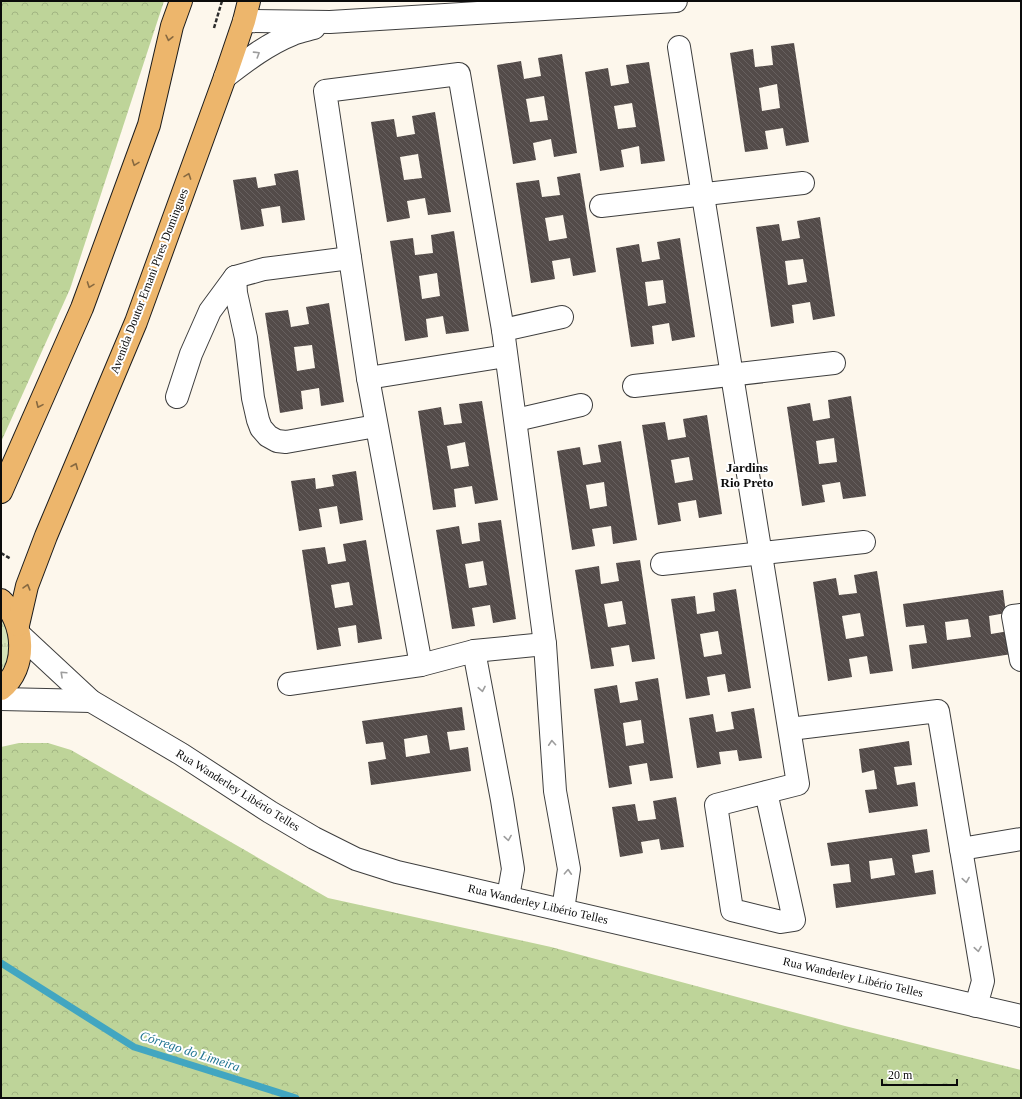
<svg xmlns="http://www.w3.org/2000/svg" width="1022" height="1099" font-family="'Times New Roman',serif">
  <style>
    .grass { fill: url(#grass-tufts) }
    .forest { fill: url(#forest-crowns) }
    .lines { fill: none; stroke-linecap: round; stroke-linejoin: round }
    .stream { stroke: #42a6c1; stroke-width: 7 }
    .building { fill: url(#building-back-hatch); fill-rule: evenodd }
    .minor-casing { stroke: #3e3e3e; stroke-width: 24 }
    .major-casing { stroke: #1c1c1c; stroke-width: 24 }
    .path { stroke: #2d2d2d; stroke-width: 2.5; stroke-dasharray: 4 2; stroke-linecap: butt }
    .minor { stroke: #fff; stroke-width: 22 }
    .major { stroke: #edb66c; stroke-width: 22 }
    .oneway { stroke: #876940 }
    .oneway2 { stroke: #9d9d9d }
    .labels { text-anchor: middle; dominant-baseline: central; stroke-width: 4; stroke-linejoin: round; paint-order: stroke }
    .street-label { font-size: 12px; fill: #0b0b0b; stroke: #fff }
    .neighbourhood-label { font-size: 13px; font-weight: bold; fill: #0b0b0b; stroke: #fff }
    .water-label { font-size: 13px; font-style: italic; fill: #207592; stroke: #fff }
  </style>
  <defs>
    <pattern id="grass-tufts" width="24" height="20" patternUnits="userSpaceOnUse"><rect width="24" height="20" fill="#d7e4b9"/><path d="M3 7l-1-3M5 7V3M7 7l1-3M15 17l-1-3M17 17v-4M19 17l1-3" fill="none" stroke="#b7c29e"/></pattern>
    <pattern id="forest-crowns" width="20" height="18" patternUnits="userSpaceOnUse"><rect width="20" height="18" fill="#bed499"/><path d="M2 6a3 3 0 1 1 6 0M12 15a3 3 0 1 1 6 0" fill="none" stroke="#a2b582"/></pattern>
    <pattern id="building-back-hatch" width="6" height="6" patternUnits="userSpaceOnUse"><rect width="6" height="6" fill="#534b49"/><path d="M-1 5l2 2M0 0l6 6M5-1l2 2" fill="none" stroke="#67605f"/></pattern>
  </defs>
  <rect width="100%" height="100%" fill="#fdf7ec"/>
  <polygon class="grass" points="1,609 15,643 1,680"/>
  <g class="forest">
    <polygon points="1,1 164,1 70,289 1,442"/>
    <polygon points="19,743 48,743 71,750 328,898 551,947 845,1026 1021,1070 1021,1098 1,1098 1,747"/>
  </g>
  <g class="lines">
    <polyline class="stream" points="1,963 134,1047 296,1098"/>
  </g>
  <g class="building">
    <path d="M 794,43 L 809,142 L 786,146 L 783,128 L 765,131 L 768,149 L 745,152 L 730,53 L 753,49 L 755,67 L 773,65 L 771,46 ZM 777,84 L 780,108 L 762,111 L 759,88 Z"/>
    <path d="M 562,54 L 577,153 L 554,157 L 551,139 L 533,143 L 536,160 L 513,164 L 497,65 L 521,61 L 524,79 L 541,76 L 538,58 ZM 544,96 L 548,120 L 530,122 L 526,99 Z"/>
    <path d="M 649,62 L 665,161 L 641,164 L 639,146 L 621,150 L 624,167 L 600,171 L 585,72 L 608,68 L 611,86 L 629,83 L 626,65 ZM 632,103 L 636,127 L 618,129 L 614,106 Z"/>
    <path d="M 435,112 L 451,212 L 428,215 L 425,198 L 407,201 L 410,218 L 387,222 L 371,122 L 394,119 L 397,137 L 415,134 L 412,116 ZM 418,154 L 422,178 L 404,180 L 400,157 Z"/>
    <polygon points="298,170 305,220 282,223 280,206 261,209 264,226 241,230 233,180 256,177 258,188 276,185 274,174"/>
    <path d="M 580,173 L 596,272 L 573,276 L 570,258 L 552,261 L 555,279 L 531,283 L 516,183 L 539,180 L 542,197 L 560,195 L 557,177 ZM 563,215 L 567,238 L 549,241 L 545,218 Z"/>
    <path d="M 820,217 L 835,316 L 813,320 L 810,302 L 792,305 L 794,323 L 771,327 L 756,227 L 779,224 L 782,241 L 800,238 L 797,221 ZM 803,259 L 807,282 L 788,285 L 785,261 Z"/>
    <path d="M 454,231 L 469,331 L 446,334 L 443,316 L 426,319 L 428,337 L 405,341 L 390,241 L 413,238 L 415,255 L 433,253 L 431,235 ZM 437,273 L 440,296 L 422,299 L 419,276 Z"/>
    <path d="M 680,238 L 695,337 L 672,341 L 669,323 L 652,326 L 654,344 L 631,347 L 616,248 L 639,244 L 642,262 L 660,259 L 657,242 ZM 663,280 L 666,303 L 648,306 L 645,282 Z"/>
    <path d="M 329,303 L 344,402 L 321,406 L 319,388 L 301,391 L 303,409 L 280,413 L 265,313 L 288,310 L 291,327 L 309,324 L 306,307 ZM 312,345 L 315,368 L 297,371 L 294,347 Z"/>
    <path d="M 851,396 L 866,496 L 843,499 L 840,482 L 822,485 L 825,502 L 802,506 L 787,407 L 810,403 L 813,421 L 830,418 L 828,400 ZM 834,438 L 837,462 L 819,464 L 816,441 Z"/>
    <path d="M 482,401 L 498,500 L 475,504 L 472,486 L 454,489 L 456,507 L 433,510 L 418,411 L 441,407 L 444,425 L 462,423 L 459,404 ZM 465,442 L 469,466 L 451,469 L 447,446 Z"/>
    <path d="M 707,415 L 722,514 L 699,518 L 696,500 L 678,503 L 681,521 L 658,525 L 642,425 L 665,422 L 668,440 L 686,437 L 683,419 ZM 689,457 L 693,480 L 675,483 L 671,460 Z"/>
    <path d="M 621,441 L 637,540 L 613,544 L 611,526 L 592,529 L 595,546 L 572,550 L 557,451 L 580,447 L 583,465 L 601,462 L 598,445 ZM 604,482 L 607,506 L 590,509 L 586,485 Z"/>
    <polygon points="356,471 363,520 340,524 337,506 319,509 322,527 299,531 291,481 315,478 316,489 334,486 332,475"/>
    <path d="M 501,520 L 516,619 L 493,623 L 490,605 L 472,608 L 475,626 L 452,629 L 436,530 L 459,526 L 462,544 L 480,541 L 478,523 ZM 483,561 L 487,585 L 469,588 L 465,564 Z"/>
    <path d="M 366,540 L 382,639 L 358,643 L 356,625 L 338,628 L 341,646 L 317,650 L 302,550 L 325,547 L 328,564 L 346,561 L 343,544 ZM 349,582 L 353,605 L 335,608 L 331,585 Z"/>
    <path d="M 640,560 L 655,659 L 632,662 L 629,645 L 611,648 L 614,666 L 591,669 L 575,570 L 599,566 L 601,584 L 619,581 L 616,563 ZM 622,601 L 626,624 L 608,627 L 604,604 Z"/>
    <path d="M 877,571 L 893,671 L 870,674 L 867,656 L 849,659 L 852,677 L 828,681 L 813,582 L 836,578 L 839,595 L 857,593 L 854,575 ZM 860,613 L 864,636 L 846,639 L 842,616 Z"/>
    <path d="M 736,589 L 751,688 L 728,692 L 725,674 L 707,677 L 710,695 L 686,699 L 671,599 L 695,596 L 697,614 L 715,611 L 713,593 ZM 718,631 L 722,654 L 704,657 L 700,634 Z"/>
    <path d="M 1003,590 L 1006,613 L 989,616 L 991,634 L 1009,631 L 1012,654 L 912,669 L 909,645 L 927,643 L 924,625 L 906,627 L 903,604 ZM 968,619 L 971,637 L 947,640 L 945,622 Z"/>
    <path d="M 658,678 L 673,778 L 650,781 L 647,763 L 629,766 L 632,784 L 609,788 L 594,689 L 617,685 L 620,703 L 638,700 L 635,682 ZM 641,720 L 644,743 L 626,746 L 623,723 Z"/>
    <path d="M 462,707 L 465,730 L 447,732 L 450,750 L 468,747 L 471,771 L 371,785 L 368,762 L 386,759 L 383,742 L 366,744 L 362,721 ZM 427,735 L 430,753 L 406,757 L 404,739 Z"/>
    <polygon points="754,708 762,758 739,761 737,750 719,752 721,764 697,768 689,718 713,714 716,732 734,729 731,712"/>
    <polygon points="909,741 912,765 894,767 897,785 915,782 918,806 869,813 865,790 877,789 874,770 862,773 859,749"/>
    <polygon points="676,797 684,847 661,850 659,839 641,842 643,853 620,857 612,807 635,804 638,821 656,819 653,801"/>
    <path d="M 927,829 L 930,852 L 912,855 L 915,873 L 933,870 L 936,894 L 836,908 L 833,884 L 851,882 L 849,864 L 831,866 L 827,843 ZM 892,858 L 895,875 L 871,879 L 869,861 Z"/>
  </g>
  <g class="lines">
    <defs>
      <g id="minor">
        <polyline points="244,21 330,22 676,1"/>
        <polyline points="679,47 798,784 716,805 732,910 781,922 794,920 766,792"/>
        <path d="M 225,77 C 247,60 268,44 293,34 C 300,31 307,30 314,28"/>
        <polyline points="601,206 803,183"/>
        <polyline points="235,277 236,293 246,338 253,398 258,420 261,428 268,436 277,441 286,442 376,426"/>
        <polyline points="503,330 562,317"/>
        <polyline points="368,378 506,356"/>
        <polyline points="634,386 834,363"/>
        <polyline points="177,397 191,354 210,311 235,277 264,269 350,258"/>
        <polyline points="516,420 581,405"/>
        <polyline points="662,564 864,542"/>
        <polyline points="1021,615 1013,616 1021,660"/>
        <polyline points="20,635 91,701 181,754 270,812 314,838 356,859 397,872 1021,1016"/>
        <polyline points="474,651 502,800 513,869 508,897"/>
        <polyline points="421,665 368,378 325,91 459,74 503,330 545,644 555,791 569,869 563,910"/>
        <polyline points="289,684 421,665 474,651 545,644"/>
        <polyline points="1,699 91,701"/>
        <polyline points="790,729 938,711 983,981 976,1006"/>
        <polyline points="961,849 1021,839"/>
      </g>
      <g id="major">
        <polyline points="1,492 82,308 149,125 172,26 181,1"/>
        <path d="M 1,600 C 25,622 28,668 1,689"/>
        <polyline points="18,625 27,586 46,536 136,322 225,77 244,21 249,1"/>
      </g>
    </defs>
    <use href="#minor" class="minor-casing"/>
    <use href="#major" class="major-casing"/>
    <g class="path">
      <polyline points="214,28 222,1"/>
      <polyline points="1,553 11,559"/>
    </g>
    <use href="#minor" class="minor"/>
    <use href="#major" class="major"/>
  </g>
  <defs><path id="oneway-chevron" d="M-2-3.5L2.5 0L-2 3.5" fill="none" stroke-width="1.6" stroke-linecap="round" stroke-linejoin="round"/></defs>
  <g class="oneway">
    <use href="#oneway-chevron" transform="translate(169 38) rotate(103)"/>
    <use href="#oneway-chevron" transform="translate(135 163) rotate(110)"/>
    <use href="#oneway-chevron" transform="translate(188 176) rotate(-70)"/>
    <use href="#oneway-chevron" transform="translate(90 285) rotate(110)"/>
    <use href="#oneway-chevron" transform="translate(39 405) rotate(114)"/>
    <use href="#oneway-chevron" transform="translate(75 466) rotate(-67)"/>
    <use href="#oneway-chevron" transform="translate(27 587) rotate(-74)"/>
  </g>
  <g class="oneway2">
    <use href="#oneway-chevron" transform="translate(257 54) rotate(-32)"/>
    <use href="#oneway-chevron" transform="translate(63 674) rotate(-137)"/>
    <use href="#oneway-chevron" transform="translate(482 689) rotate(79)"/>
    <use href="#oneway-chevron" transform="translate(552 743) rotate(-94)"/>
    <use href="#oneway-chevron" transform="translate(508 838) rotate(81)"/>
    <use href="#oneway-chevron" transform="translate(568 872) rotate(-87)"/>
    <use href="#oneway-chevron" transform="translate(966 880) rotate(81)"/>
    <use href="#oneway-chevron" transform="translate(978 949) rotate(81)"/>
  </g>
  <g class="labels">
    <g class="street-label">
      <text transform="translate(149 281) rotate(-69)">Avenida Doutor Ernani Pires Domingues</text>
      <text transform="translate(238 790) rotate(32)">Rua Wanderley Libério Telles</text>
      <text transform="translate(538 904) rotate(13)">Rua Wanderley Libério Telles</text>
      <text transform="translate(853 977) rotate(13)">Rua Wanderley Libério Telles</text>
    </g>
    <g class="neighbourhood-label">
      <text x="747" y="467">Jardins<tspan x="747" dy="15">Rio Preto</tspan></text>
    </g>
    <g class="water-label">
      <text transform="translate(190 1051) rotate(18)">Córrego do Limeira</text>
    </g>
  </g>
  <rect width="1022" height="1099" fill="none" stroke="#0b0b0b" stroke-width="4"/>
  <path d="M882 1079v6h75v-6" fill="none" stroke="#0b0b0b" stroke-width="2"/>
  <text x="888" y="1079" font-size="12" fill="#0b0b0b" stroke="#ffffff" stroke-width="3" paint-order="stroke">20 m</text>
</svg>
